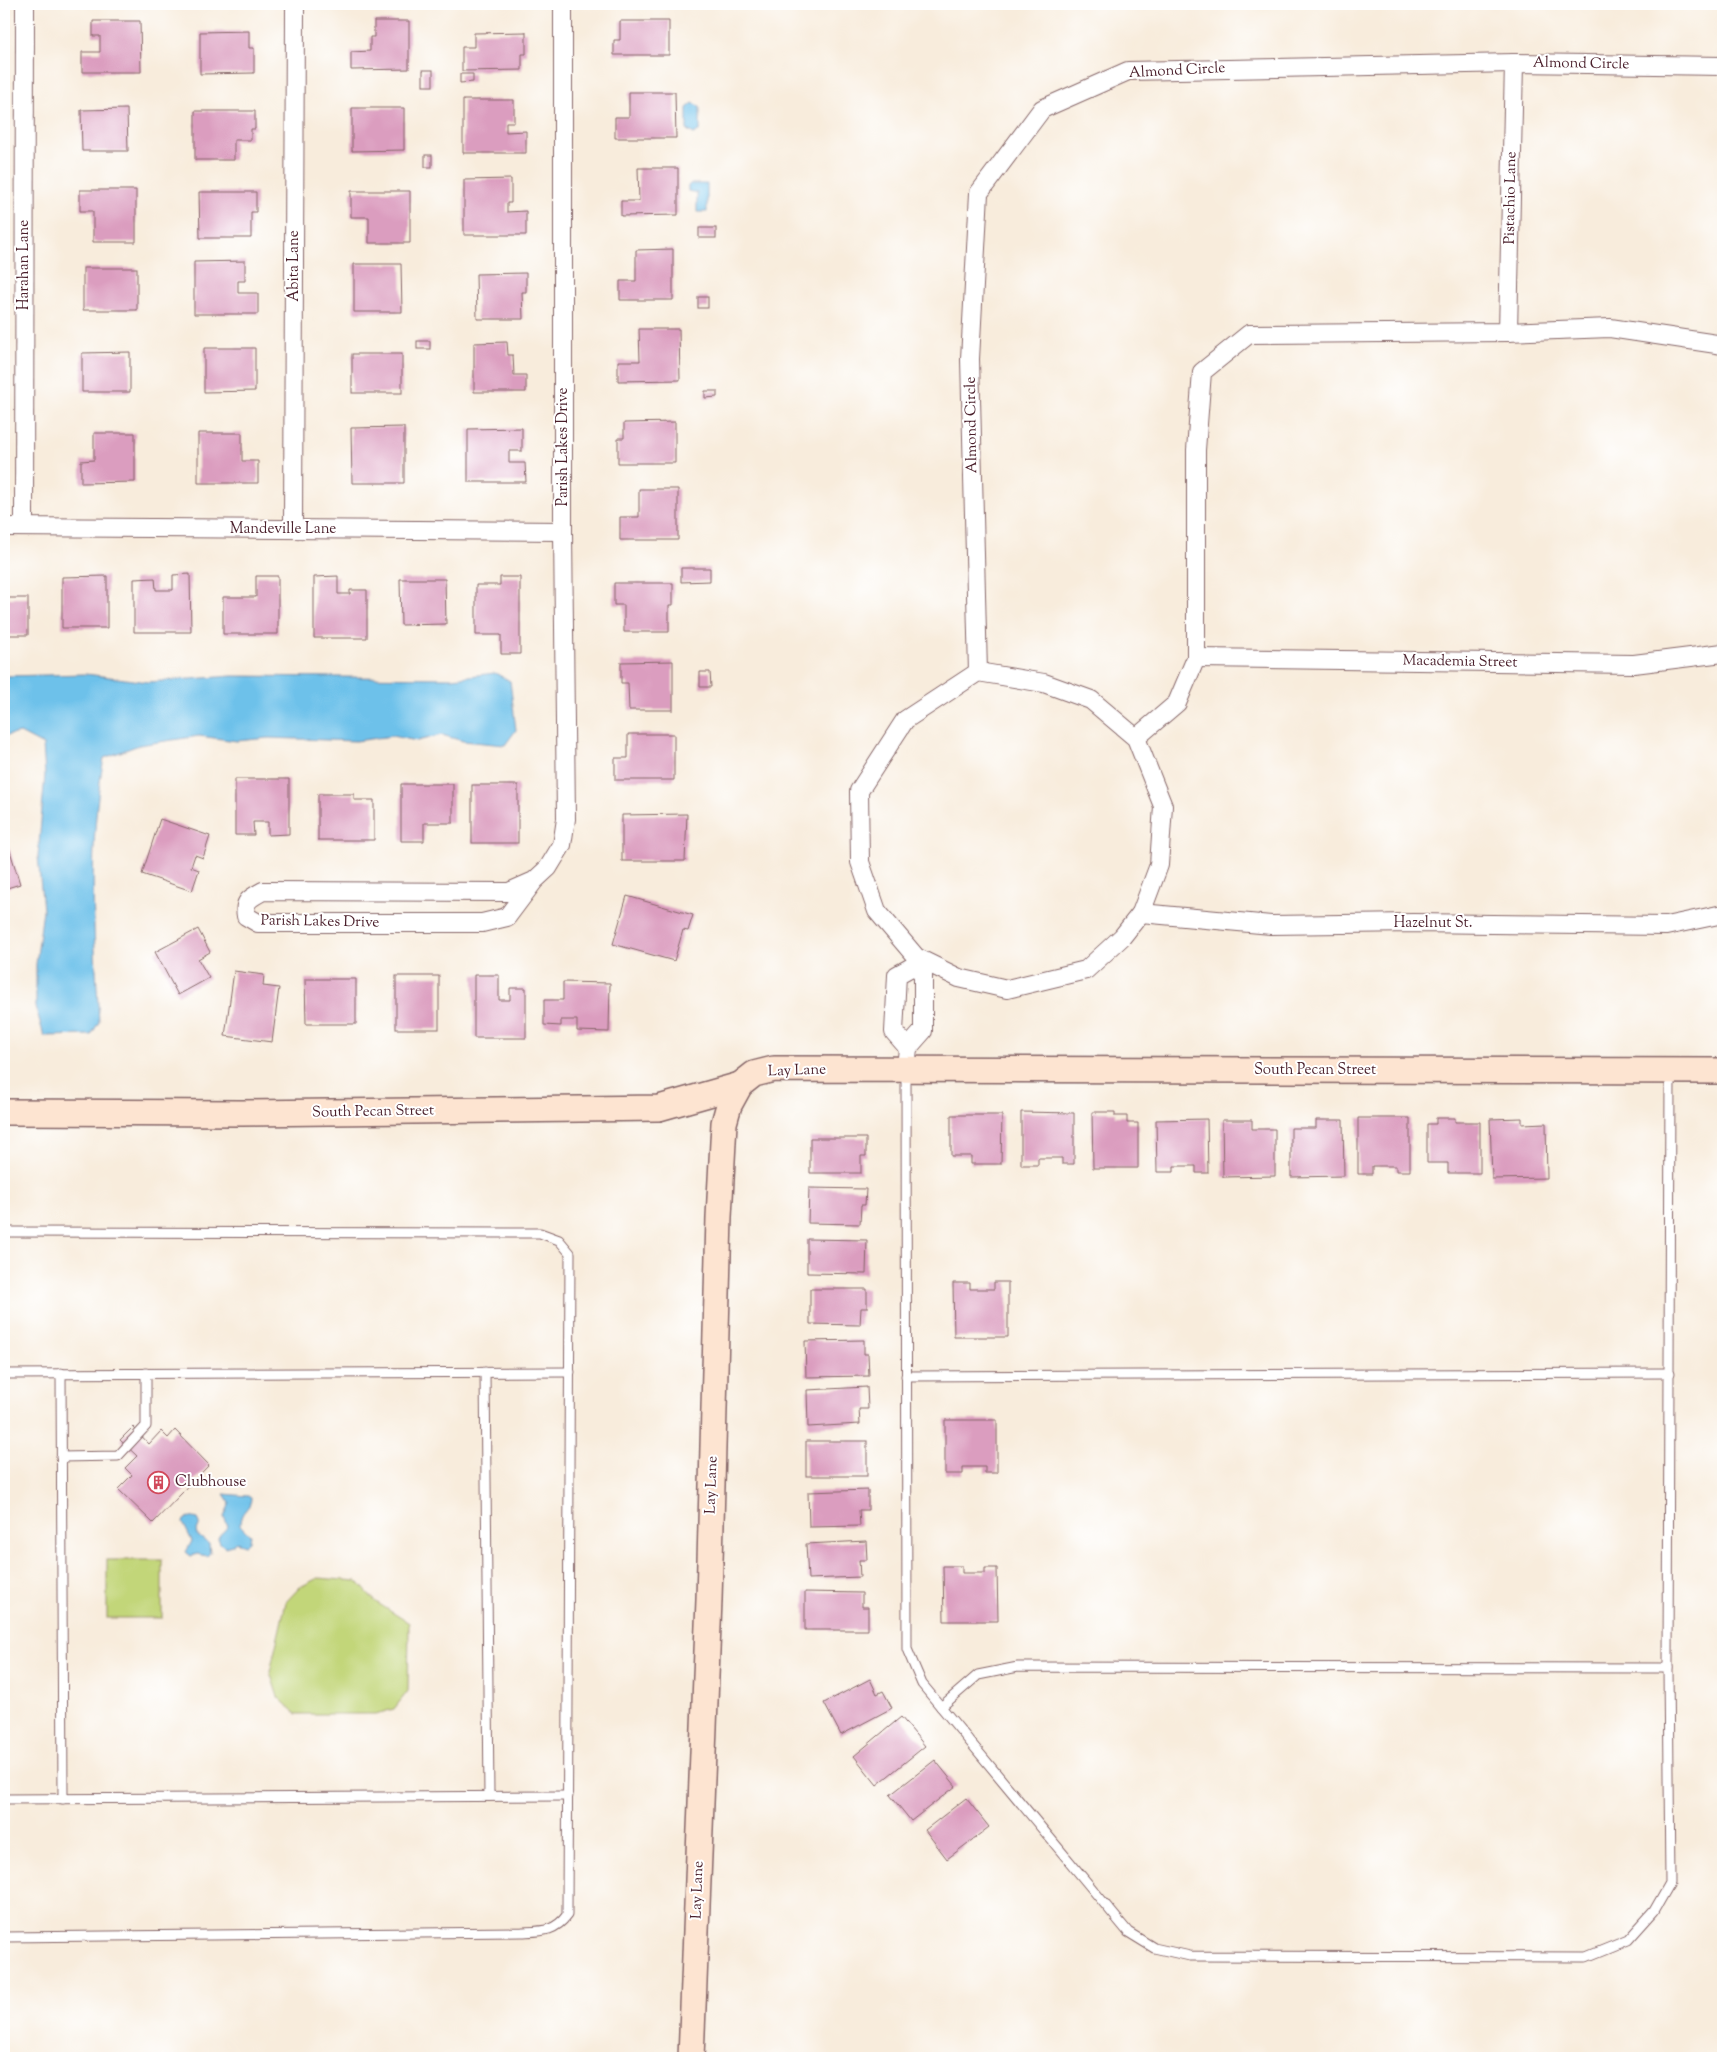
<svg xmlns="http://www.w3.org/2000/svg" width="1727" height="2062" font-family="'Sorts Mill Goudy',serif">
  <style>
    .green { fill: #c2d679; stroke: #867a52 }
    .water { fill: #6dc1ea; stroke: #5c708a }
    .building { fill: #db9dbf }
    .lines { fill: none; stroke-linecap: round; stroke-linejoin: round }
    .lane-casing { stroke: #876769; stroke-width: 11 }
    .street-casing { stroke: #876769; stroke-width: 20 }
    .secondary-casing { stroke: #876769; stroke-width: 28 }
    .lane { stroke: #fff; stroke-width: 9 }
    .street { stroke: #fff; stroke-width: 18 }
    .secondary { stroke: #fde4d1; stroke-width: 25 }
    .labels { text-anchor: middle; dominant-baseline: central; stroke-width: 4; stroke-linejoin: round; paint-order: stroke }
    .street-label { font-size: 15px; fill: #4a1f2b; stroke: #fff }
    .poi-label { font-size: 15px; fill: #4a1f2b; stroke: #fff; text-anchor: start }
  </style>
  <rect width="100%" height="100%" fill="#fff"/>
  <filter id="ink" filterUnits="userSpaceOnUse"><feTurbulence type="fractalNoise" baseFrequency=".02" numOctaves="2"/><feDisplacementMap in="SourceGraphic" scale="10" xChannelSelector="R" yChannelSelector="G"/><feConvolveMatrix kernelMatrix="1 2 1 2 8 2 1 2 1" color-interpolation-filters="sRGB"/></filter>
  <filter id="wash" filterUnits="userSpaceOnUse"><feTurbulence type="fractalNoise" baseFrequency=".0096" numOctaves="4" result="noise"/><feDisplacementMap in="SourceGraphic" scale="20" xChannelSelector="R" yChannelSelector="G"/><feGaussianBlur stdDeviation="1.12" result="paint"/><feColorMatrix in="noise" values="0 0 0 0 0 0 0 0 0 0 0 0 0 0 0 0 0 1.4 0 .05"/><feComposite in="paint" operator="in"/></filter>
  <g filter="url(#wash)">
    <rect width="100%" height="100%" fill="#f8ecdc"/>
    <g class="green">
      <rect x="107" y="1560" width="55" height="58"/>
      <polygon points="318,1578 357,1581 376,1602 409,1623 408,1691 394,1709 376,1714 296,1714 278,1697 270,1672 286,1602 300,1587"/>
    </g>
    <g class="water">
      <polygon points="693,103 700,107 700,130 694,134 687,130 687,108"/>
      <polygon points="690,184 707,184 707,212 697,212 697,193 688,191 688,186"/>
      <path d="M 495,673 L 510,681 L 516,730 L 505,745 L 463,741 L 442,735 L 417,741 L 392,736 L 356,741 L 268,738 L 237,741 L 199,736 L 139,745 L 104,758 C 87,845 94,934 99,1022 L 91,1035 L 44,1036 L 36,1008 L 36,964 L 43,910 L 38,856 L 45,775 L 43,745 L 20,733 L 4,736 L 4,676 L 86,674 L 148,682 L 232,676 L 453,678 Z"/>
      <path d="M 224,1494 L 248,1496 L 251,1498 C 251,1510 240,1509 240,1525 L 250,1535 L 249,1541 L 245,1545 L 236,1542 L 232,1545 L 225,1547 L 220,1543 L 218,1538 C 220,1533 225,1531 228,1526 L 224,1517 L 230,1503 Z"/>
      <polygon points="189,1517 198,1519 200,1523 196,1533 198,1536 209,1544 210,1553 207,1556 197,1554 191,1556 186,1552 192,1541 183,1523 184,1520"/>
    </g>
    <g id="blocks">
      <g class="building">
        <polygon points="93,21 140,21 141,72 82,72 82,52 100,52 100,36 93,36"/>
        <polygon points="374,21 409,21 409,69 351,70 351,52 370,51 370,37 374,37"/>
        <polygon points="620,21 669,21 669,55 614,55 614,40 620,40"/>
        <polygon points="249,31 249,48 254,48 254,73 200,74 200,32"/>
        <polygon points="526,32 526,54 522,54 522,70 462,71 462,47 474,47 474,33"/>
        <rect x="423" y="70" width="10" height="16"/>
        <polygon points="460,74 473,74 473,82 460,83"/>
        <polygon points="629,92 675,92 676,138 615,138 615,117 629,117"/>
        <polygon points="463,100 514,100 514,122 506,122 506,132 526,131 526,153 463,153"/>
        <polygon points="352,108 404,108 404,150 352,151"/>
        <polygon points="127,109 128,151 82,151 81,110"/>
        <polygon points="195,111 255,111 255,129 251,129 251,140 234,140 234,160 195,160"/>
        <rect x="425" y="155" width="7" height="12"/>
        <polygon points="638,168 678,168 678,215 621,216 621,201 639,201"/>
        <polygon points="511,179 511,203 507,203 507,212 526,211 526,235 464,235 464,180"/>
        <polygon points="80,190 136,190 136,242 93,242 93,211 80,211"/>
        <polygon points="351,191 410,191 410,243 369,243 369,217 351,217"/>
        <polygon points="199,192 256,192 256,212 251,212 251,238 200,238"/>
        <rect x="699" y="228" width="17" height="10"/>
        <polygon points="673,249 673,300 620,300 620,281 636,281 636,250"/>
        <polygon points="245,261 245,281 238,281 238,293 258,293 258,314 194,314 194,262"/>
        <polygon points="354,264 401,264 402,312 354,312"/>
        <rect x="83" y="268" width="54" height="42"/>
        <polygon points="526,273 526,292 522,292 523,319 477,319 476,274"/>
        <rect x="698" y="297" width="10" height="11"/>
        <polygon points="639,329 679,329 680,380 618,381 618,361 640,361"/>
        <rect x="417" y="341" width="13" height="8"/>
        <polygon points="507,342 508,355 513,355 514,375 526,375 526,392 474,392 474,343"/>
        <polygon points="204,348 255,348 255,391 204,392"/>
        <polygon points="130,352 130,392 82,392 82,353"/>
        <rect x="352" y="354" width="50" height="39"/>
        <polygon points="705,391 717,391 717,397 705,398"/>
        <polygon points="675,422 675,463 618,463 618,438 624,438 624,423"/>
        <polygon points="404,427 404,483 352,483 351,428"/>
        <polygon points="522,428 522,451 509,451 509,463 525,463 526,482 468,482 468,429"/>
        <polygon points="94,433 135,433 135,482 81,483 81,461 94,460"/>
        <polygon points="198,433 242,433 242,461 258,461 258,483 198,483"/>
        <polygon points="639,489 678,489 678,540 620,540 620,517 639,517"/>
        <polygon points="681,568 710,568 710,581 681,582"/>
        <polygon points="190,574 191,632 134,632 134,579 155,578 156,590 173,590 173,575"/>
        <polygon points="107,576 107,628 62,628 62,577"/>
        <polygon points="256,576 278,576 278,634 223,634 223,597 256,597"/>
        <polygon points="338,576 338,594 350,594 350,590 367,590 367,638 314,638 314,577"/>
        <polygon points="500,577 520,577 520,654 501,654 501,635 476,635 476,585 500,585"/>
        <polygon points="400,579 445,579 446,624 401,625"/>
        <polygon points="614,583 673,583 673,605 669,605 669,632 624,632 624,605 614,605"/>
        <rect x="4" y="598" width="24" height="37"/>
        <polygon points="673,661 673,710 629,710 628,683 621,683 621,662"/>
        <polygon points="700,672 710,672 711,687 700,687"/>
        <polygon points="628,734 674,734 674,780 615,780 615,758 628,758"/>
        <polygon points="235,779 289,779 289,834 268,835 268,822 253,822 254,835 235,835"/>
        <polygon points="401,784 453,784 453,823 424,823 424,841 401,841"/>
        <rect x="472" y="785" width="46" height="58"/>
        <polygon points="318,794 354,794 354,800 374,800 374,840 318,840"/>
        <polygon points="687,814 685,861 622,861 622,815"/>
        <polygon points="160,819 210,836 203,858 195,855 191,867 199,870 192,891 142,874"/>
        <polygon points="4,831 20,884 4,889"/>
        <polygon points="627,896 693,915 688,931 683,930 674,961 613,944"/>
        <polygon points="198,929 210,952 198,959 209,978 178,995 155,952"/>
        <polygon points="234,971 264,975 263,986 279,988 272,1042 225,1036"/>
        <polygon points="474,975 499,975 499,1000 510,1000 510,988 526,988 526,1038 474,1038"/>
        <rect x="396" y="976" width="43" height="53"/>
        <polygon points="305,979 356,979 356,1024 306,1024"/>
        <polygon points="563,982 610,983 609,1032 577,1031 577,1020 561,1020 561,1026 544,1025 544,1000 563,1000"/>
        <polygon points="1021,1112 1074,1113 1074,1164 1062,1164 1062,1158 1038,1158 1038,1165 1021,1165"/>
        <polygon points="1092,1112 1115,1112 1115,1116 1127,1116 1127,1123 1138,1123 1138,1168 1093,1168"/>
        <polygon points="951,1115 1002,1115 1001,1164 971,1164 971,1156 951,1156"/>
        <polygon points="1358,1118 1410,1118 1410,1171 1396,1171 1396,1166 1372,1166 1372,1174 1358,1174"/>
        <polygon points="1436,1118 1455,1118 1455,1122 1480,1122 1480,1173 1448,1173 1448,1163 1427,1163 1427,1124 1436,1124"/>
        <polygon points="1522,1118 1522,1124 1546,1123 1547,1178 1492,1179 1490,1119"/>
        <polygon points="1207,1119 1208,1173 1196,1173 1196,1166 1174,1166 1174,1172 1157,1172 1156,1120"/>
        <polygon points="1222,1120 1252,1120 1252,1129 1275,1129 1275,1176 1223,1177"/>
        <polygon points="1316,1120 1343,1120 1344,1176 1291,1177 1291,1128 1316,1128"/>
        <polygon points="810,1138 866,1138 866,1156 861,1156 861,1173 810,1173"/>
        <polygon points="809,1188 866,1189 865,1205 861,1205 860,1224 808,1223"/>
        <polygon points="807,1239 867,1240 866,1274 807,1273"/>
        <polygon points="994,1282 1008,1282 1008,1337 954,1337 953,1283 970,1283 970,1289 994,1289"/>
        <polygon points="810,1289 867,1289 867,1308 861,1308 860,1325 810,1324"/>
        <polygon points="864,1340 864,1354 868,1354 869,1376 806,1377 805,1341"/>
        <polygon points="867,1387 868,1409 859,1409 860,1424 808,1427 807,1390"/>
        <polygon points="945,1420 997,1420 997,1473 985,1473 985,1467 963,1467 963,1474 945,1474"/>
        <polygon points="133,1427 149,1444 161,1431 168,1438 175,1430 209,1465 153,1523 118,1489 132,1475 125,1468 137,1456 120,1440"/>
        <rect x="806" y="1441" width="61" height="35"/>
        <polygon points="868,1490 868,1510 859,1510 860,1526 809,1527 808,1492"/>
        <polygon points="866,1541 867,1560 859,1560 860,1577 808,1579 806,1544"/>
        <polygon points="943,1566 962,1566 962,1573 985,1573 985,1568 997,1568 998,1621 944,1621"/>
        <polygon points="805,1592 862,1593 862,1607 868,1607 868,1630 805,1630"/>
        <polygon points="870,1679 877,1694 883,1691 892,1708 841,1735 824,1703"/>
        <polygon points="901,1717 925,1746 877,1785 854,1756"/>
        <polygon points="935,1760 956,1786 911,1821 890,1795"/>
        <polygon points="966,1798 989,1827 947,1859 925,1830"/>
      </g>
    </g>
  </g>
  <g filter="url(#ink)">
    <use href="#blocks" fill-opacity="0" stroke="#876769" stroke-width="1"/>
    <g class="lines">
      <defs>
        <g id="lane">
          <polyline points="906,1071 907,1649 922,1684 1128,1932 1154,1948 1190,1956 1586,1957 1628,1940 1654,1911 1670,1883 1668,1668 1670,1072"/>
          <path d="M 4,1232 L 540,1233 L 559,1240 L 570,1253 L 567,1915 C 555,1932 541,1931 522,1932 L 4,1937"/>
          <polyline points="485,1372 489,1796"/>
          <polyline points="61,1373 63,1799"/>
          <polyline points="4,1374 570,1372"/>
          <polyline points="906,1376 1670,1373"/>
          <polyline points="61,1457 118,1456 146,1426 146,1373"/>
          <polyline points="941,1707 978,1675 1018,1667 1668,1668"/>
          <polyline points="4,1799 568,1796"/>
        </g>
        <g id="street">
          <polyline points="1508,332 1514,63"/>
          <polyline points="24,526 25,4"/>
          <polyline points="4,527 563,531"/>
          <polyline points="293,529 295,4"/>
          <polyline points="1196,658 1634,664 1723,653"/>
          <polyline points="978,672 970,359 979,193 1042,109 1128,71 1514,63 1723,66"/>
          <polygon points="978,672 1044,683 1091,700 1136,738 1163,806 1159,865 1141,913 1122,937 1086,970 1007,989 959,978 916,957 877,911 860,862 859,791 905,720"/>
          <polyline points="1136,738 1177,703 1196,658 1196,450 1202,372 1249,334 1508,332 1610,328 1723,345"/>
          <path d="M 534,881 L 509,892 L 263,891 C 251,898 243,900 246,916 L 258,923 L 482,923 L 507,917 L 534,881 L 548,868 L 562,845 L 566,819 L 563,531 L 563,4"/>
          <polyline points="1141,913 1271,925 1413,923 1666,926 1723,914"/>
          <polyline points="908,1048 894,1032 897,975 915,965"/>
          <polyline points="906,1068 908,1048 923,1031 923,974 915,965"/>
        </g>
        <g id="secondary">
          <polyline points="4,1112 242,1113 659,1108 740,1085"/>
          <polyline points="691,2058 709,1600 719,1217 724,1123 729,1105 740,1085 754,1074 774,1069 1723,1071"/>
        </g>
      </defs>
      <use href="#lane" class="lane-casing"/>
      <use href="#street" class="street-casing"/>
      <use href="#secondary" class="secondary-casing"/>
      <use href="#lane" class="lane"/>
      <use href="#street" class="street"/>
      <use href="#secondary" class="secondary"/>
    </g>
  </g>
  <defs>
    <symbol id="building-ring" viewBox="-11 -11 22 22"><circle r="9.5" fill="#fff" stroke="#d1495b" stroke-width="1.5"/><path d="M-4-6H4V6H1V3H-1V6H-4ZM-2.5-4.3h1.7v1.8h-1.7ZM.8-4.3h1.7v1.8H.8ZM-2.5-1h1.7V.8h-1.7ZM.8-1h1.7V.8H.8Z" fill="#d1495b"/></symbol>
  </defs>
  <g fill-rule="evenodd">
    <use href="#building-ring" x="146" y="1470" width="25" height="25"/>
  </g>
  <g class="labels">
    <g class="street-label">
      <text transform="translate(1581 64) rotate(1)">Almond Circle</text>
      <text transform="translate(1177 71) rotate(-3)">Almond Circle</text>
      <text transform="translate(1511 198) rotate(-89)">Pistachio Lane</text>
      <text transform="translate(24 265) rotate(-90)">Harahan Lane</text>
      <text transform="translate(294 266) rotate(-90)">Abita Lane</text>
      <text transform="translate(972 425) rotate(-91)">Almond Circle</text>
      <text transform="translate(563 447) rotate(-90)">Parish Lakes Drive</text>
      <text x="283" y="529">Mandeville Lane</text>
      <text transform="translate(1460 662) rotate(1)">Macademia Street</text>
      <text transform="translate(320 922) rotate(1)">Parish Lakes Drive</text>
      <text x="1433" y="923">Hazelnut St.</text>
      <text x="1315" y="1070">South Pecan Street</text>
      <text transform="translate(797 1071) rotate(-2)">Lay Lane</text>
      <text transform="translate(373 1112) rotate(-1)">South Pecan Street</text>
      <text transform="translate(712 1485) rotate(-88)">Lay Lane</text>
      <text transform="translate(698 1890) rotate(-88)">Lay Lane</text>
    </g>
    <g class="poi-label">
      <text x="175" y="1482">Clubhouse</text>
    </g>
  </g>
  <rect width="1727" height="2062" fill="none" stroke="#fff" stroke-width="20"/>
</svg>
